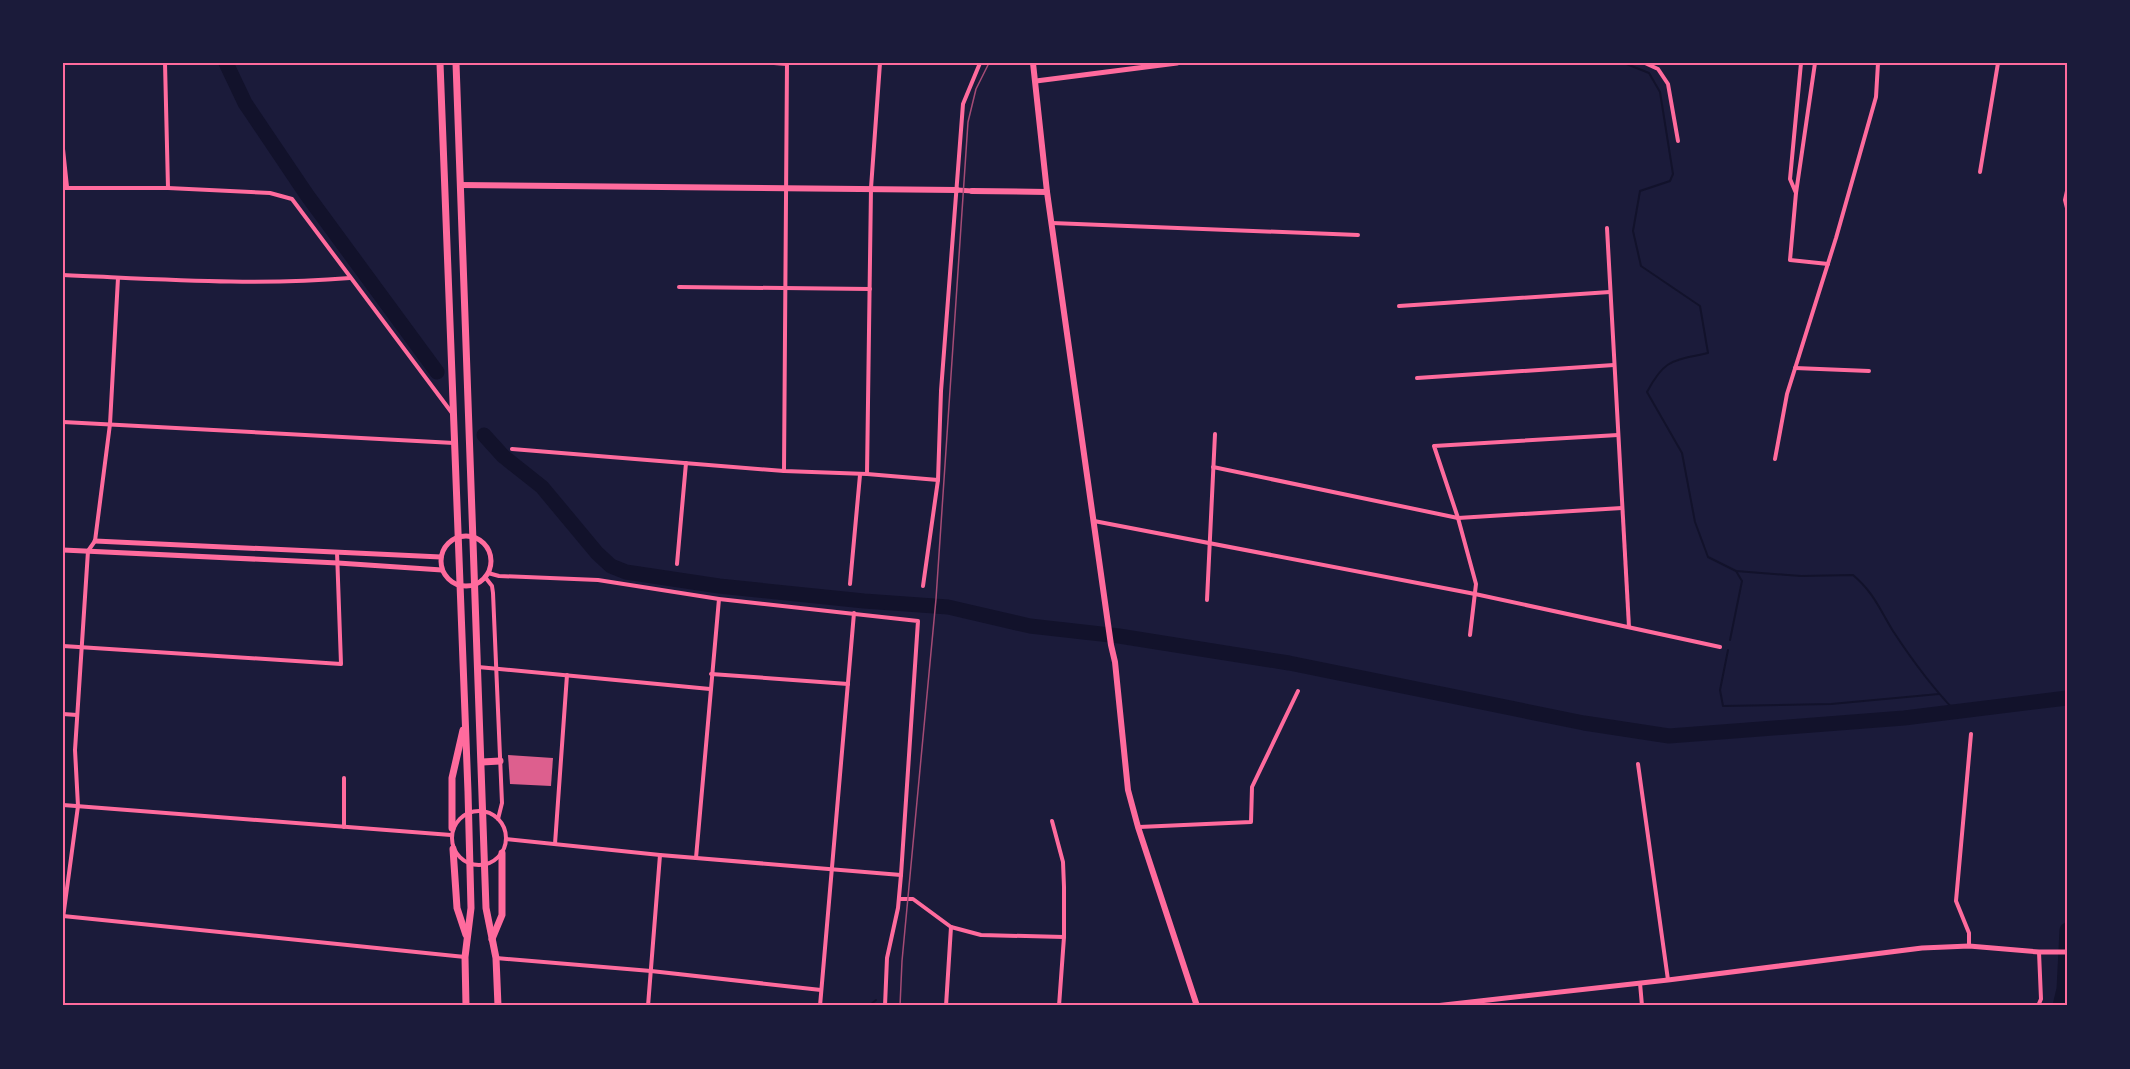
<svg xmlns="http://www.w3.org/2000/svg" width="2130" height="1069" font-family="Lato,sans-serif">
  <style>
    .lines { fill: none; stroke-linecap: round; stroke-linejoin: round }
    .stream { stroke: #12122b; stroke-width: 2 }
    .river { stroke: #12122b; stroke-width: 15 }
    .building { fill: #dd5f8e }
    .minor { stroke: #ff6b9d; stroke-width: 4 }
    .tertiary { stroke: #ff6b9d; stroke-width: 5 }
    .secondary { stroke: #ff6b9d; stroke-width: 6 }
    .trunk { stroke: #ff6b9d; stroke-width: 7 }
    .tram { stroke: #a44b75; stroke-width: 1.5 }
    .neatline { fill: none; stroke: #ff6b9d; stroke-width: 2 }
  </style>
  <rect width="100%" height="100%" fill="#1b1b3a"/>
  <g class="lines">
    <g class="stream">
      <path d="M 1624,63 L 1649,73 L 1660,92 L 1673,174 L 1670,181 L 1640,191 L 1633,231 L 1641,266 L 1700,306 L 1708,353 C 1673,361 1665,358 1647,392 L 1682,453 L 1695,522 L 1708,557 L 1736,571 L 1742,581 L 1730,640"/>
      <path d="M 1736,571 L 1801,576 L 1853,575 C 1874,593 1879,608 1893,631 C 1912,660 1931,686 1955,711"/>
      <polyline points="1728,650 1720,690 1723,706 1831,704 1939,694"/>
      <polyline points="869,1006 876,1000"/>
    </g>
    <g class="river">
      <polyline points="226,63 245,103 307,195 437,372"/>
      <polyline points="484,435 503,456 542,487 597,553 611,566 626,572 719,586 864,601 948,607 1030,626 1119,636 1289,663 1584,723 1669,736 1904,718 2067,698"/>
      <polyline points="2060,1006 2064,989 2067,930"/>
    </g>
  </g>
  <polygon class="building" points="508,755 553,758 551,786 510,784"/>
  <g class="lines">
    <g class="minor">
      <polyline points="165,63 168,188"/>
      <polyline points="774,63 787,64"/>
      <polyline points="1645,63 1658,69 1668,84 1678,141"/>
      <polyline points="1815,63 1796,193 1790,260 1828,264"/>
      <polyline points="63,149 67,187"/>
      <polyline points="1980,172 1998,63"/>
      <polyline points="63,188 168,188 270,193 292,199 452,413"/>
      <polyline points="2067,191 2065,200 2067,208"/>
      <polyline points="1796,193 1790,179 1801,63"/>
      <polyline points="1052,223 1358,235"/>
      <polyline points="1607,228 1629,627"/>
      <path d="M 63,275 C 159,279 255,286 350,278"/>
      <polyline points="679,287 870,289"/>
      <polyline points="1399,306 1610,292"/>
      <polyline points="1795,368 1869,371"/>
      <polyline points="1417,378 1614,365"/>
      <polyline points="63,422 454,443"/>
      <polyline points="512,449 784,471 867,474 938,480"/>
      <polyline points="1775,459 1787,394 1836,238 1876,97 1878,63"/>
      <polyline points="1213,467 1458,518 1622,508"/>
      <polyline points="784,471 787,63"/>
      <polyline points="867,474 871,188 880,63"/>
      <polyline points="1094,521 1475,594 1720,647"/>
      <polyline points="677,564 686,463"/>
      <polyline points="488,573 499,576 598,580 719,599 918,621 901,875 898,908 887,958 885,1006"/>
      <polyline points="485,577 492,586 493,593 502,803 498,819"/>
      <polyline points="850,584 860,475"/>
      <polyline points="923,586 938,480 941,391 963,104 980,63"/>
      <polyline points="1207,600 1215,434"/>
      <polyline points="1470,635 1476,584 1458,518 1434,446 1618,435"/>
      <polyline points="63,646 341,664 337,552"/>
      <polyline points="478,667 710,689"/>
      <polyline points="711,674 848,684"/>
      <polyline points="63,714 77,715"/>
      <polyline points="1638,764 1668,980"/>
      <polyline points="63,805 451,835"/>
      <circle cx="479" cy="838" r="27"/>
      <polyline points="1052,821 1063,862 1064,887 1064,937 1059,1006"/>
      <polyline points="344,827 344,778"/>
      <polyline points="1139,827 1251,822 1252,787 1298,691"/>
      <polyline points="506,839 660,855 901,875"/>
      <polyline points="555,844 567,675"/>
      <polyline points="696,858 719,599"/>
      <polyline points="899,899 913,899 951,927 981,935 1064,937"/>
      <polyline points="63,916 465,957"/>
      <polyline points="63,918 78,806 75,750 88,551 95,541 110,424 118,278"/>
      <polyline points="1969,946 1969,933 1956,901 1971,734"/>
      <polyline points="496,958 651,971 821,990"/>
      <polyline points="1640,983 1642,1006"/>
      <polyline points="648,1006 660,855"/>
      <polyline points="820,1006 854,613"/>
      <polyline points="946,1006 951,927"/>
      <polyline points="2038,1006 2041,999 2039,952"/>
    </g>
    <g class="tertiary">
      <polyline points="1036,81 1177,63"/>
      <polyline points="957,190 972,191"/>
      <circle cx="466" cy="561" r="25"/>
      <polyline points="95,541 441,557"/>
      <polyline points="63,550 338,563 442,570"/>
      <polyline points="1435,1006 1668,980 1922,948 1969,946 2039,952 2067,952"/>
    </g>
    <g class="secondary">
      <polyline points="1033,63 1047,192 1111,645 1115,662 1128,790 1138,827 1197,1006"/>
      <polyline points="460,185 957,190"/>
      <polyline points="972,191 1047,192"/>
    </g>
    <g class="trunk">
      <polyline points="440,63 468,792 471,908 465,957 466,1006"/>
      <polyline points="456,63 486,908 496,958 498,1006"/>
      <polyline points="482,762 500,761"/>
      <polyline points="452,828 452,778 463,730"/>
      <polyline points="453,849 457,908 466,935"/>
      <polyline points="492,939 502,915 502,853"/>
    </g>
    <polyline class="tram" points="900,1006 902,961 936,599 968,122 976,89 989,63"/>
  </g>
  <rect width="2130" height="1069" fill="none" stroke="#1b1b3a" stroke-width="129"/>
  <rect x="64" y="64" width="2002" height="940" class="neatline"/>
</svg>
